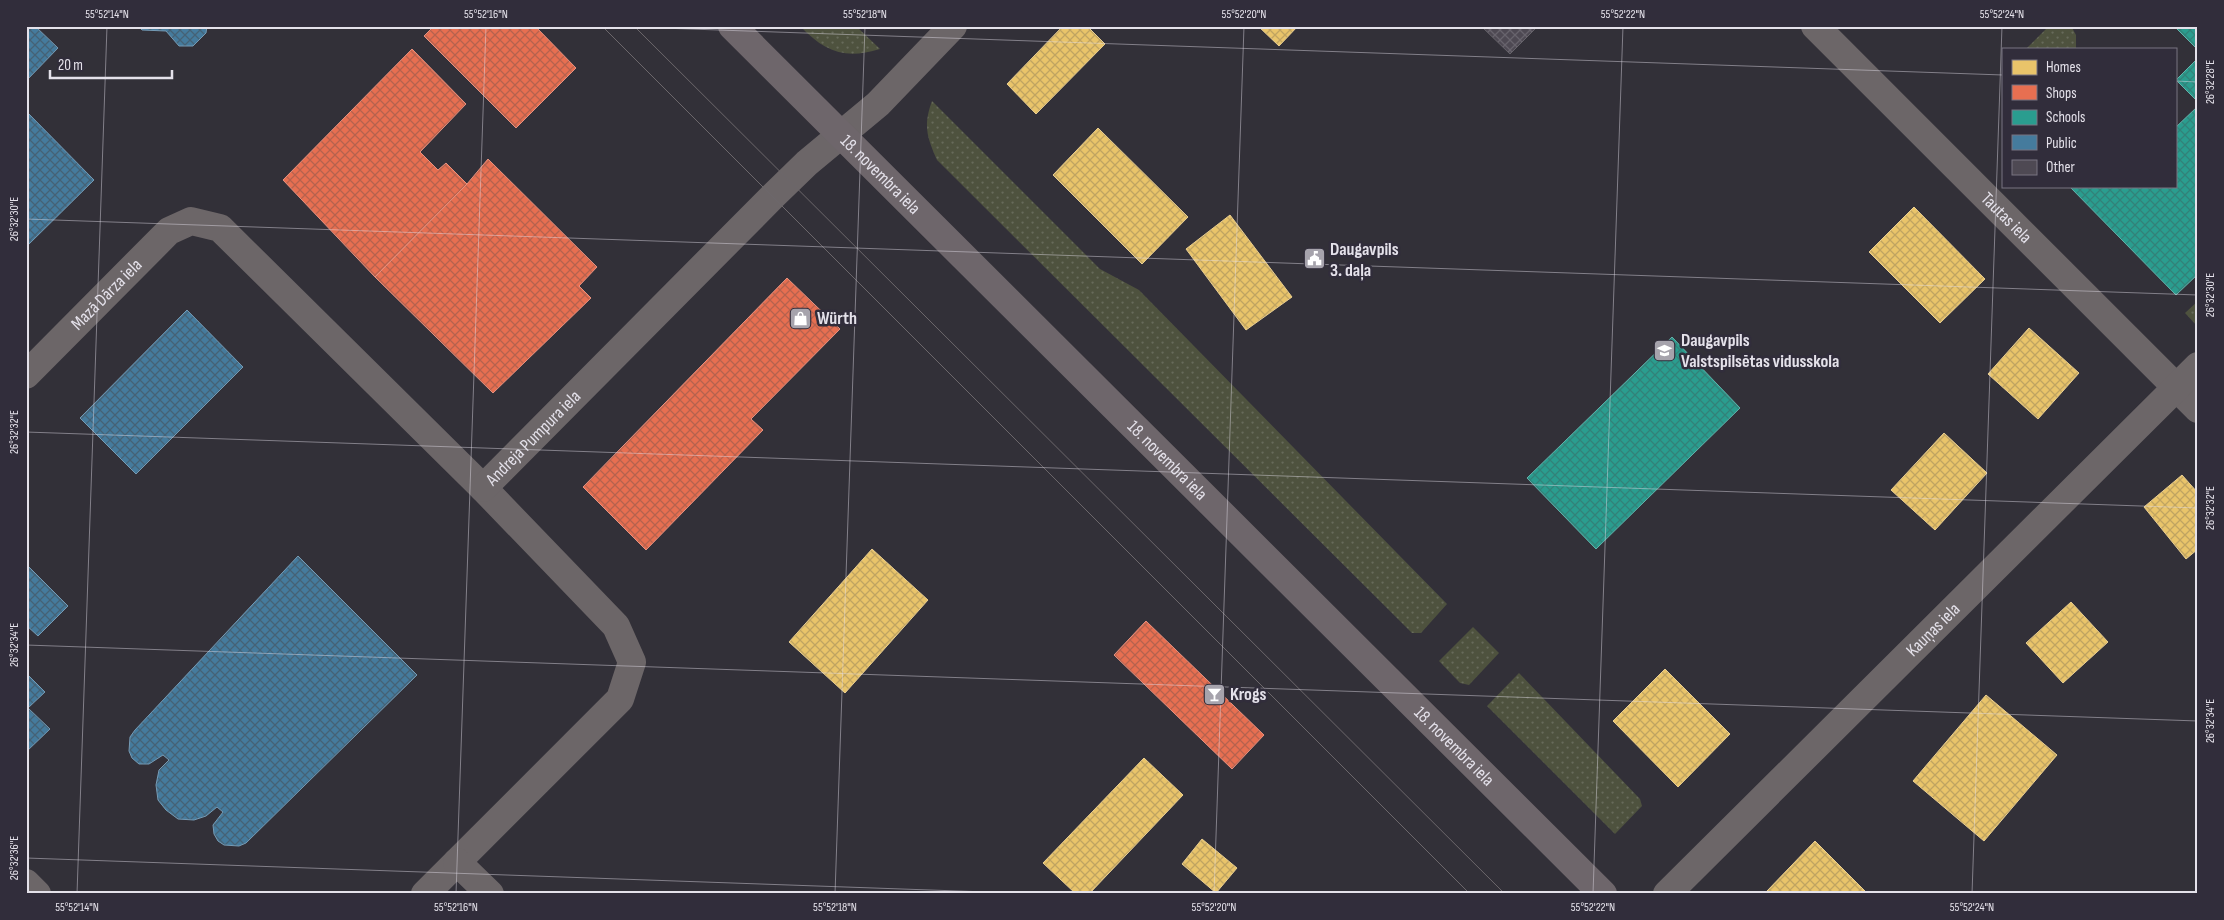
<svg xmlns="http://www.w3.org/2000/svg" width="2224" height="920" font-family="'Sofia Sans Condensed',sans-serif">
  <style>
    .green { fill: url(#green-dots) }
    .homes { fill: url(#homes-cross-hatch); stroke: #e8cd90 }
    .shops { fill: url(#shops-cross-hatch); stroke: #e6917f }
    .schools { fill: url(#schools-cross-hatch); stroke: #62b1aa }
    .public { fill: url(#public-cross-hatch); stroke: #759ab4 }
    .building { fill: url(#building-cross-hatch); stroke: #66636a }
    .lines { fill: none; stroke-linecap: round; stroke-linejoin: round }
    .street { stroke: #6c6668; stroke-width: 28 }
    .primary { stroke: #6e666b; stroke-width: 28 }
    .tram { stroke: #6c676b; stroke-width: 1 }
    .ticks { fill: none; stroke: #e4e1ea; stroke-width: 1; stroke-opacity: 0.45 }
    .labels { text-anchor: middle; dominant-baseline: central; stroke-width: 5; stroke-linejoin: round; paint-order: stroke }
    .street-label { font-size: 18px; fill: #e4e1ea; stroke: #312d3b }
    .poi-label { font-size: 18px; font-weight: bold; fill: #e4e1ea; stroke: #312d3b; text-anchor: start }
    .neatline { fill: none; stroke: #e4e1ea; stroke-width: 2 }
    .ticks-label { font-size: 12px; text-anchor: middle; fill: #e4e1ea }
  </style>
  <defs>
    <pattern id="green-dots" width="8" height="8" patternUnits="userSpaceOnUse" patternTransform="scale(1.25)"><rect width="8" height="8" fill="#4e523e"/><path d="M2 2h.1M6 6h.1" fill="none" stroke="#676b5a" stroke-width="1.8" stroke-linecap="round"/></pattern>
    <pattern id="homes-cross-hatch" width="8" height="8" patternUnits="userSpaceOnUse" patternTransform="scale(1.25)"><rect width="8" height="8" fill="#e9c46a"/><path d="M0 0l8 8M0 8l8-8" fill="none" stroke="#c0a461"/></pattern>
    <pattern id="shops-cross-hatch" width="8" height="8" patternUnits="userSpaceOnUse" patternTransform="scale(1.25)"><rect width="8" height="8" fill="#e76f51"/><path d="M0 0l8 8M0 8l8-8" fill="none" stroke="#b6624e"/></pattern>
    <pattern id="schools-cross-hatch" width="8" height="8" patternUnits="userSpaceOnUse" patternTransform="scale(1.25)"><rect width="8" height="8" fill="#2a9d8f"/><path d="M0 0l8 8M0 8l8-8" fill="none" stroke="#328279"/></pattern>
    <pattern id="public-cross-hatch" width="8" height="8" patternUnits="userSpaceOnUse" patternTransform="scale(1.25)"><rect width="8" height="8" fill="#457b9d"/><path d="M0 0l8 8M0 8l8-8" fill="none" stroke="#456276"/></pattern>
    <pattern id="building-cross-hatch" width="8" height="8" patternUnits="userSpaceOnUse" patternTransform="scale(1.25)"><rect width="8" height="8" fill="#4e4953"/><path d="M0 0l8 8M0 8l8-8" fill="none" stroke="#67636c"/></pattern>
  </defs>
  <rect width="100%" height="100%" fill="#323038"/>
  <g class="green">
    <path d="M 800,26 L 856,26 L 880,49 C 845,60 825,52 800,26 Z"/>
    <polygon points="2049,26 2071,26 2076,35 2076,49 2026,49"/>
    <path d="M 932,101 L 1100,269 L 1139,290 L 1447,604 L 1421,633 L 1412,633 L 937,160 C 927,137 923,126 932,101 Z"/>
    <polygon points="2198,301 2198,327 2185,313"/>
    <polygon points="1473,627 1499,653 1469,685 1460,683 1439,661"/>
    <polygon points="1519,673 1640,799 1642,806 1615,834 1487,706"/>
  </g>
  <g class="homes">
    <polygon points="1063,26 1087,26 1105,44 1036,114 1007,84"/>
    <polygon points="1258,26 1298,26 1279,46"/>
    <polygon points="1098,128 1188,217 1142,264 1053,175"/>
    <polygon points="1914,207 1985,279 1940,323 1869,252"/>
    <polygon points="1230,215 1292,297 1246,330 1186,249"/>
    <polygon points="2029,328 2079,373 2038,419 1988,374"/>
    <polygon points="1944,433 1987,473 1935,530 1891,490"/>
    <polygon points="2182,475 2198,493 2198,549 2186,559 2144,507"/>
    <polygon points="872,549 928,600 845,693 789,642"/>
    <polygon points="2071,602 2108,642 2063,683 2026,643"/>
    <polygon points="1665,669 1730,734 1678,787 1613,721"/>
    <polygon points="1986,695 2057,755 1984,841 1913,781"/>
    <polygon points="1144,758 1183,795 1089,894 1076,894 1043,863"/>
    <polygon points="1202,839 1237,868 1216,893 1182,864"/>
    <polygon points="1815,841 1868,894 1770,894 1767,891"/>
  </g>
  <g class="shops">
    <polygon points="434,26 535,26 576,68 516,128 424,36"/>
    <polygon points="412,49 466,104 420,152 438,170 446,163 467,184 375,277 283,180"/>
    <polygon points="488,159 597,267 579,286 591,298 493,393 375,277 467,184"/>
    <polygon points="787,278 840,329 751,419 763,430 646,550 583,487"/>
    <polygon points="1146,621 1264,735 1232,769 1114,655"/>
  </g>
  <g class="schools">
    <polygon points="2174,26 2198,26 2198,50"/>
    <polygon points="2198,58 2198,102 2176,80"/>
    <polygon points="2197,107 2198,274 2176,295 2069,186 2175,186 2175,128"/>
    <polygon points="1672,337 1740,408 1596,549 1527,478"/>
  </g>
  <g class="public">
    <polygon points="26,26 35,26 58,48 26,81"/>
    <polygon points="138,26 207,26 206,33 193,46 179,46 166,31 142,30"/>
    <polygon points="26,111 94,180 26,247"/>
    <polygon points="187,310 243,367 136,474 80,418"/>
    <polygon points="298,556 417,675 246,843 239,846 224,845 218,841 214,834 213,825 223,812 217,807 206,816 194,820 178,819 166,810 158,800 156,785 159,770 169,760 163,755 149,764 139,764 132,758 129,751 130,737 135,730"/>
    <polygon points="26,564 68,606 38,636 26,625"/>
    <polygon points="28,675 45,692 28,708 50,729 26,752 26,677"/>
  </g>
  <polygon class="building" points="1481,26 1538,26 1510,54"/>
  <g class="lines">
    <g class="street">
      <path id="s1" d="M 1815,26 L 2198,409"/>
      <path id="s2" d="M 26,375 L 169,231 L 191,221 L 220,228 L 483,488 L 616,626 L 632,662 L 620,699 L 425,894"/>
      <path id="s3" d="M 483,488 L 773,196 L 807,163 L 878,104 L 953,26"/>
      <polyline points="457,862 490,894"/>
      <polyline points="26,883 37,894"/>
      <path id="s4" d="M 1667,894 L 2198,366"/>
    </g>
    <path class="primary" id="s5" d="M 732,26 L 1603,894"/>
    <g class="tram">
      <polyline points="602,26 1470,894"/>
      <polyline points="634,26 1505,894"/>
    </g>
  </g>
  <path class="ticks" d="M 604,26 L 2003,75M 2175,81 L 2198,82M 26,219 L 2198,295M 26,432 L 2198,508M 26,645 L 2198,721M 26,858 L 1043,894M 77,894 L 107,26M 456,894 L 486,26M 835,894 L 865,26M 1214,894 L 1244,26M 1593,894 L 1623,26M 1972,894 L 2002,26"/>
  <defs>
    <symbol id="civic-square" viewBox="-11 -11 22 22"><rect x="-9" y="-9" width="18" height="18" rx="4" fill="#a6a3ac" stroke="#312d3b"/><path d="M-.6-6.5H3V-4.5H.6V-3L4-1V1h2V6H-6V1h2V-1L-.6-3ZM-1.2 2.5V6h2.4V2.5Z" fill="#fff"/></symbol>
    <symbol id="shop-square" viewBox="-11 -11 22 22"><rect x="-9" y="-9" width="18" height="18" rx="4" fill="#a6a3ac" stroke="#312d3b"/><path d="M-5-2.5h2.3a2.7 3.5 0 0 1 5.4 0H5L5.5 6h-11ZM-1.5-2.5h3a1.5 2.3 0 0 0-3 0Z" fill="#fff"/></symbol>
    <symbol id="school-square" viewBox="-11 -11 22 22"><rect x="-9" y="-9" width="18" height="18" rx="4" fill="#a6a3ac" stroke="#312d3b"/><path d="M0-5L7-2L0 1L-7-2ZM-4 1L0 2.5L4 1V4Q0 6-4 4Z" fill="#fff"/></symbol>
    <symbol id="bar-square" viewBox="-11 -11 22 22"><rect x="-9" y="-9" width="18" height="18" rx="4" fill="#a6a3ac" stroke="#312d3b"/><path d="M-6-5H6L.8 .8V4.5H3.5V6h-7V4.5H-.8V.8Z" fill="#fff"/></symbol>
  </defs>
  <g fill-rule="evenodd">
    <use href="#civic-square" x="1302" y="246" width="25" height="25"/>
    <use href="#shop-square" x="788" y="306" width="25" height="25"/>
    <use href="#school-square" x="1652" y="338" width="25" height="25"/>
    <use href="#bar-square" x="1202" y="682" width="25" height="25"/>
  </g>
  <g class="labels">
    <g class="street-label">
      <text stroke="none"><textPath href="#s5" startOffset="210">18. novembra iela</textPath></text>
      <text stroke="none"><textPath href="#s1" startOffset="271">Tautas iela</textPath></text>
      <text stroke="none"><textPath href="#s2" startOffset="114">Mazā Dārza iela</textPath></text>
      <text stroke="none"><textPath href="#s3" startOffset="71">Andreja Pumpura iela</textPath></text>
      <text stroke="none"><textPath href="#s5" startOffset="615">18. novembra iela</textPath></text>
      <text stroke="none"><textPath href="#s4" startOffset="375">Kauņas iela</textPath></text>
      <text stroke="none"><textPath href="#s5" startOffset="1020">18. novembra iela</textPath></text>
    </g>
    <g class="poi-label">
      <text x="1330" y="249">Daugavpils<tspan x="1330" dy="21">3. daļa</tspan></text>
      <text x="817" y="318">Würth</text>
      <text x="1681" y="340">Daugavpils<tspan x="1681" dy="21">Valstspilsētas vidusskola</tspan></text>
      <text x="1230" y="694">Krogs</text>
    </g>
  </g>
  <rect width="2224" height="920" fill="none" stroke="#312d3b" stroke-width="55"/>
  <rect x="2002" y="48" width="175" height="140" fill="#312d3b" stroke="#797581"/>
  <rect x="2012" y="60" width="25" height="15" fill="#e9c46a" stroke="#797581"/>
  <text x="2046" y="72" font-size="15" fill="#e4e1ea">Homes</text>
  <rect x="2012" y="85" width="25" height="15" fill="#e76f51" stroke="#797581"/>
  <text x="2046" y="98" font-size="15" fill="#e4e1ea">Shops</text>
  <rect x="2012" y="110" width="25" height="15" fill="#2a9d8f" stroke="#797581"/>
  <text x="2046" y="122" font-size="15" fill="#e4e1ea">Schools</text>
  <rect x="2012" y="135" width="25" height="15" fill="#457b9d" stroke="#797581"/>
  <text x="2046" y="148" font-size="15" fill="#e4e1ea">Public</text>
  <rect x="2012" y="160" width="25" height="15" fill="#4e4953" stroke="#797581"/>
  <text x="2046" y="172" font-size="15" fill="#e4e1ea">Other</text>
  <path d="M50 70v8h122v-8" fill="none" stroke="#e4e1ea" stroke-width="2.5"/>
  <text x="58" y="70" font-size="15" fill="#e4e1ea" stroke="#312d3b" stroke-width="4" paint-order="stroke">20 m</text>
  <rect x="28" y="28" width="2168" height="864" class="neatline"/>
  <g class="ticks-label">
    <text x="107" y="18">55°52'14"N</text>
    <text x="486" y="18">55°52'16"N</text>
    <text x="865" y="18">55°52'18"N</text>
    <text x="1244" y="18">55°52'20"N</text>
    <text x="1623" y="18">55°52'22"N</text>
    <text x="2002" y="18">55°52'24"N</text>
    <text transform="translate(2210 82) rotate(-90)" y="4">26°32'28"E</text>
    <text transform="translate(14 219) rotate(-90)" y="4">26°32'30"E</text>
    <text transform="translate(2210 295) rotate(-90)" y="4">26°32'30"E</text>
    <text transform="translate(14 432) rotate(-90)" y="4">26°32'32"E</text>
    <text transform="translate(2210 508) rotate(-90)" y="4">26°32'32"E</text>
    <text transform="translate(14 645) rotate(-90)" y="4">26°32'34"E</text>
    <text transform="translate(2210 721) rotate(-90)" y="4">26°32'34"E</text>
    <text transform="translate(14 858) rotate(-90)" y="4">26°32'36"E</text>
    <text x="77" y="911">55°52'14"N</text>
    <text x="456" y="911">55°52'16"N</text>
    <text x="835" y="911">55°52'18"N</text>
    <text x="1214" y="911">55°52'20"N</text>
    <text x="1593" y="911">55°52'22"N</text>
    <text x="1972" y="911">55°52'24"N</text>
  </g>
</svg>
